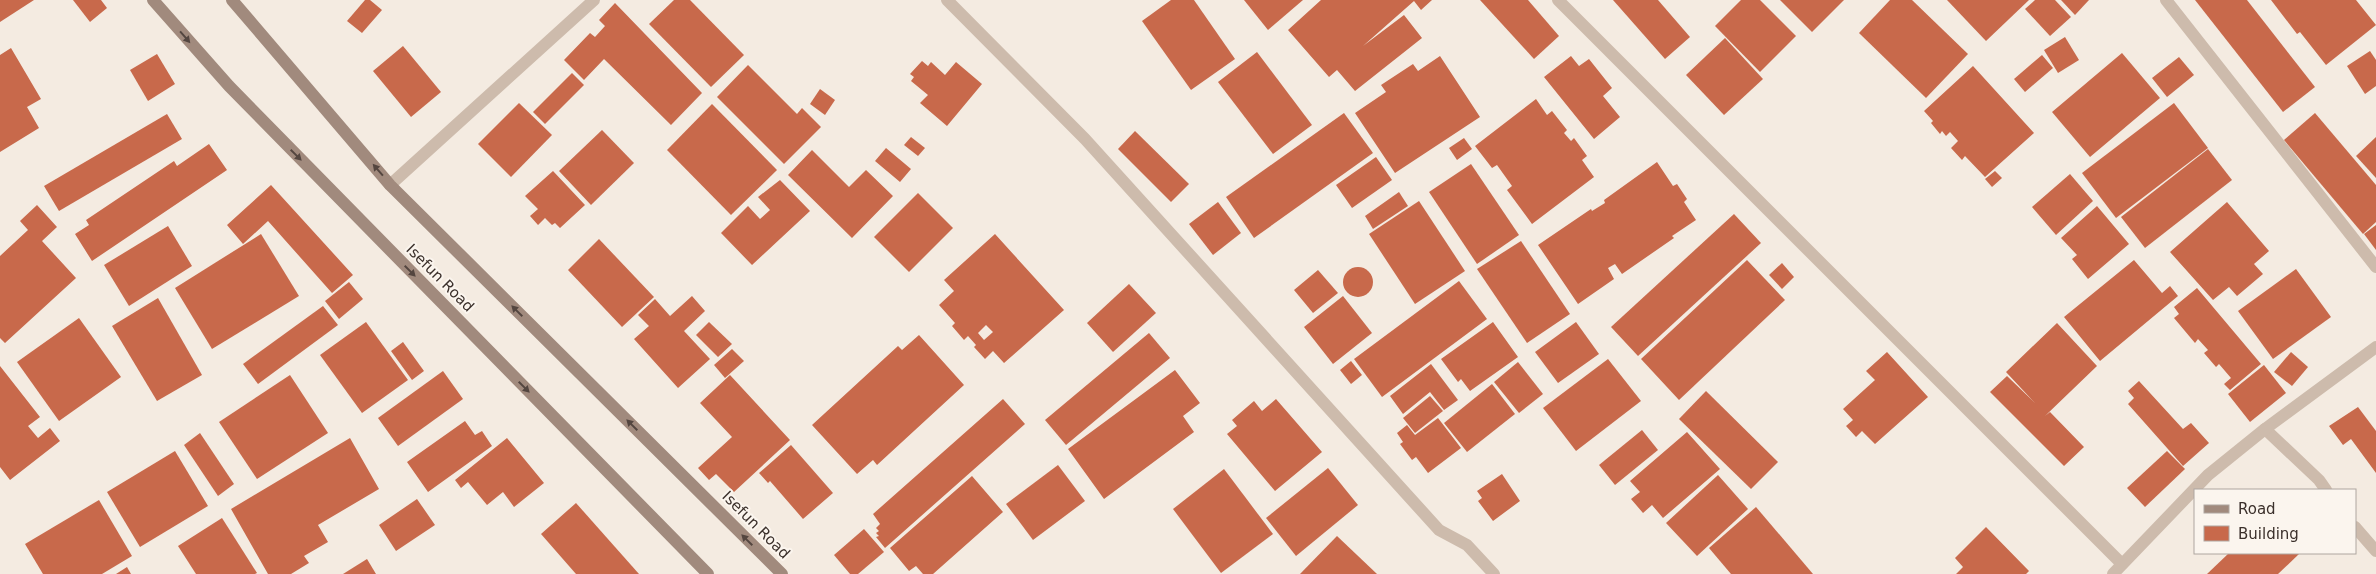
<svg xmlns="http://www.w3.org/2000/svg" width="2376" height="574" font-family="'DejaVu Sans',sans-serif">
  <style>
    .building { fill: #c8694b; fill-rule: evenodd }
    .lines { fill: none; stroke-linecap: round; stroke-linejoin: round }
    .street { stroke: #cdbbac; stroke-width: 12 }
    .secondary { stroke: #a18a7d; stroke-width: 12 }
    .oneway { fill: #544640 }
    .labels { text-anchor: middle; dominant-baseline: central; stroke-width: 4; stroke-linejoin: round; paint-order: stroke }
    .street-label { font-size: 15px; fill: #3b302b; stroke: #fbf5ee }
  </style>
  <rect width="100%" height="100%" fill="#f4ebe1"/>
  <g class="building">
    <polygon points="0,0 34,0 0,22"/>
    <polygon points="73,0 101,0 107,8 90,22"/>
    <polygon points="365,0 370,0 382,10 362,33 347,21"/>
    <polygon points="674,0 690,0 744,55 711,87 649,24"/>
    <polygon points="1171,0 1194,0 1235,59 1191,90 1142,21"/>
    <polygon points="1244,0 1303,0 1268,30"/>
    <polygon points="1321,0 1432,0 1421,10 1414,1 1363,46 1404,15 1422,38 1355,91 1337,70 1329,77 1288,30"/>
    <polygon points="1480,0 1528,0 1559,36 1534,59"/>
    <polygon points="1613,0 1658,0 1690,37 1665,59"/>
    <polygon points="1741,0 1760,0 1796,36 1760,72 1715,26"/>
    <polygon points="1780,0 1844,0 1812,32"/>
    <polygon points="1890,0 1912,0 1968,54 1926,98 1859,33"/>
    <polygon points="1947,0 2029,0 1986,41"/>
    <polygon points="2035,0 2055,0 2071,17 2050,36 2025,9"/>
    <polygon points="2061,0 2089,0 2075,15"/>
    <polygon points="2195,0 2247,0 2315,87 2283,112"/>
    <polygon points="2271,0 2356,0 2376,25 2326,65 2300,32 2297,34"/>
    <polygon points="615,3 702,93 671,125 604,59 584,80 564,60 590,33 595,37 605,26 599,20"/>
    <polygon points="2065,37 2079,60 2058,73 2044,50"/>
    <polygon points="1725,38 1763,79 1724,115 1686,75"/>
    <polygon points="403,46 441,92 411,117 373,71"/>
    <polygon points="11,48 41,99 27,107 39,128 0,152 0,55"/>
    <polygon points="2370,51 2376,60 2376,86 2365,94 2347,66"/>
    <polygon points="1257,52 1312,125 1273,154 1218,82"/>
    <polygon points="2122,53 2160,98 2090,157 2052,112"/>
    <polygon points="157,54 175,84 148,101 130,70"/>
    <polygon points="2042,55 2053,68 2025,92 2014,79"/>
    <polygon points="1440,56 1480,117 1395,173 1355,113 1386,92 1381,85 1413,64 1418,71"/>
    <polygon points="1571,56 1579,66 1589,59 1612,88 1603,96 1620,117 1594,139 1544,77"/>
    <polygon points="2179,57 2194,75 2167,97 2152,78"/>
    <polygon points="922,61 928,66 931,62 945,75 956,62 982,84 947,126 920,103 928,95 911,81 914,77 910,74"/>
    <polygon points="748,65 797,114 802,108 821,127 784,164 717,97"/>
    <polygon points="1973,66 2034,133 1985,177 1965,156 1962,160 1951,148 1958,141 1950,132 1946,136 1942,131 1940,134 1931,123 1933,121 1924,111"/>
    <polygon points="572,73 584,85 545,124 533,112"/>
    <polygon points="820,89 835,100 825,115 810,104"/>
    <polygon points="1536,99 1547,115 1552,111 1567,130 1564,133 1571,141 1574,138 1587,156 1582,160 1594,177 1532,224 1507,190 1512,186 1497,165 1492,168 1475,146"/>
    <polygon points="519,103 552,135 511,177 478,144"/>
    <polygon points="2174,103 2208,148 2116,218 2082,173"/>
    <polygon points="712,104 777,170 731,215 667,150"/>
    <polygon points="1344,113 1373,153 1254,238 1226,197"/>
    <polygon points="2315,113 2376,185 2376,222 2363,234 2284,140"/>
    <polygon points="167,114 182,139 59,211 44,186"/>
    <polygon points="602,130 634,163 591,205 559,171"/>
    <polygon points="1135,131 1189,184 1171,202 1118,149"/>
    <polygon points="911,137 925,148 918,156 904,145"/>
    <polygon points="2376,137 2376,178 2356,156"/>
    <polygon points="1464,138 1472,149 1457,160 1449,148"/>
    <polygon points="209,144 227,170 92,261 75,234 89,225 86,220 174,161 177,166"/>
    <polygon points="886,148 911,169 900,182 875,161"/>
    <polygon points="2208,149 2232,180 2145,248 2121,217"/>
    <polygon points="812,150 849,187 866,170 893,196 852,238 788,175"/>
    <polygon points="1376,157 1392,180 1352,208 1336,185"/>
    <polygon points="1657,162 1673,186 1677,184 1687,199 1684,202 1696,220 1672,236 1674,238 1622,274 1615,264 1608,268 1614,279 1578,304 1538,245 1591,209 1592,211 1605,203 1604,200"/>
    <polygon points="1471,164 1519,235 1477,264 1429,192"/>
    <polygon points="553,171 585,205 560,228 555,223 552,225 545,218 538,225 530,216 538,209 525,196"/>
    <polygon points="1995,171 2002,178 1992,187 1985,179"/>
    <polygon points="2070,174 2093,201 2056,235 2032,207"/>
    <polygon points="780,180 810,211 752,265 721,233 748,206 760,219 770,210 758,197"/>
    <polygon points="271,185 353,275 332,293 268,221 243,244 227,225"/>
    <polygon points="1399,192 1408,206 1373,229 1365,216"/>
    <polygon points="918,193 953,228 909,272 874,237"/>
    <polygon points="1419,201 1465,271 1415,304 1369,234"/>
    <polygon points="1218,202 1241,233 1213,255 1189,224"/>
    <polygon points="2227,202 2269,251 2254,264 2263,274 2237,296 2229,287 2213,300 2170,252"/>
    <polygon points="37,205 57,227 42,241 76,278 5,343 0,338 0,256 28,230 20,221"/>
    <polygon points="2097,206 2129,244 2088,279 2072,259 2077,255 2061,238"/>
    <polygon points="1734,214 1761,243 1638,356 1611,327"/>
    <polygon points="2376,225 2376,250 2364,234"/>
    <polygon points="168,226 192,266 129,306 104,265"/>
    <polygon points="261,234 299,296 212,349 175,288"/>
    <path d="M 995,234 L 1064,310 L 1004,363 L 993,351 L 985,359 L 974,347 L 976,345 L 968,336 L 964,340 L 952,326 L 955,323 L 939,305 L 954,291 L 944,280 ZM 986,325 L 993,332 L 984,340 L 978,333 Z"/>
    <polygon points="599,239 654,297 622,327 568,270"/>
    <polygon points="1521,241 1570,314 1527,343 1477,269"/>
    <polygon points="1747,260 1785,300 1679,400 1641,359"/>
    <polygon points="2134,260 2162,293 2170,286 2178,296 2100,361 2064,317"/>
    <polygon points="1782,263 1794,277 1782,289 1769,275"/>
    <circle cx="1358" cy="282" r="15"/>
    <polygon points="2296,269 2331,317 2273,359 2238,311"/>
    <polygon points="1318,270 1338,293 1313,313 1294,290"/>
    <polygon points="1459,281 1487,319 1382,397 1354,359"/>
    <polygon points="349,282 363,299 339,319 325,301"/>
    <polygon points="1129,284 1156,313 1113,352 1087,323"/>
    <polygon points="2197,288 2261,364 2230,390 2224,384 2231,378 2219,364 2216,367 2204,353 2208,350 2198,339 2195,343 2174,318 2179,314 2174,307"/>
    <polygon points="692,296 705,311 684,331 710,359 678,388 634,339 649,326 638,315 655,299 670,316"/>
    <polygon points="1343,296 1372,333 1333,364 1304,327"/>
    <polygon points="158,298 202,375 157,401 112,326"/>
    <polygon points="323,306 338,325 258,384 243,364"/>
    <polygon points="79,318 121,377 59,421 17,362"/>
    <polygon points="366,322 408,380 362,413 320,355"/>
    <polygon points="709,322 732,344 718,357 696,335"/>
    <polygon points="1493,322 1518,357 1470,391 1461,379 1458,382 1441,359"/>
    <polygon points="1576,322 1599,354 1558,383 1535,352"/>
    <polygon points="2057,323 2097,366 2045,416 2050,412 2084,447 2064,466 1990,392 2007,376 2035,403 2006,372"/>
    <polygon points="1149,333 1170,358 1066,445 1045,420"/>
    <polygon points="919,335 964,385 877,465 873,460 857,474 812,425 898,346 902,350"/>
    <polygon points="403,342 424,371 412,380 391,351"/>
    <polygon points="732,349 744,361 725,378 714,365"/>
    <polygon points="1887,352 1928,397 1875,444 1862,431 1856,437 1846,426 1853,420 1843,409 1875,380 1866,371"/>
    <polygon points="2291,352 2308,367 2292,386 2274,372"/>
    <polygon points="1608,359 1641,401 1576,451 1543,408"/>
    <polygon points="1351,361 1362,375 1351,384 1340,370"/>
    <polygon points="1518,362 1543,394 1519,413 1494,382"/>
    <polygon points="1431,364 1458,400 1444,410 1430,392 1403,414 1390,396"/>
    <polygon points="2264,365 2286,393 2250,422 2228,394"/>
    <polygon points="0,366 40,417 28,426 38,438 50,428 60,441 10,480 0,467"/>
    <polygon points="1175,370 1200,403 1183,416 1194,432 1104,499 1068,449"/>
    <polygon points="443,371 463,399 398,446 378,418"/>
    <polygon points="290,375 328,433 257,479 219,422"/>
    <polygon points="730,375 790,440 734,492 716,474 709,480 698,468 732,437 700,403"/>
    <polygon points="2139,381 2183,429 2191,423 2209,443 2183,466 2128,404 2134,398 2128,391"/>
    <polygon points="1492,384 1515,414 1467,452 1444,423"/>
    <polygon points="1706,391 1778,462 1751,489 1679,419"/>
    <polygon points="1430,396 1443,411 1415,433 1403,418"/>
    <polygon points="1003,399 1025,424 885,548 876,537 879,536 876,533 879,531 876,528 880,524 873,514"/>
    <polygon points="1276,399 1322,452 1275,491 1227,434 1237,426 1232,420 1254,401 1262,411"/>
    <polygon points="2358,407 2376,431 2376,473 2351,439 2343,445 2329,426"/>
    <polygon points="1438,418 1461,448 1428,473 1416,457 1412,460 1400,444 1403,442 1397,433 1407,425 1415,435"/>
    <polygon points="465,421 475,435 482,431 492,446 428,492 407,462"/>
    <polygon points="1642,430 1658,450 1615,485 1599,465"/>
    <polygon points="1687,432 1720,469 1663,518 1652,505 1643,513 1631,499 1640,492 1630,481"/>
    <polygon points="200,433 234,484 218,496 184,445"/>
    <polygon points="350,438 379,489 318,525 328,542 304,556 309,563 291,574 268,574 231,509"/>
    <polygon points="507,438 544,483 514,507 503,492 487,505 468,482 461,488 455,480"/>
    <polygon points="791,445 833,493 803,519 770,481 768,483 759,473"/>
    <polygon points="175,451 208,506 140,547 107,492"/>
    <polygon points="2167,451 2185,469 2145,507 2127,488"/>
    <polygon points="1058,465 1085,501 1033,540 1006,504"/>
    <polygon points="1328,468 1358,505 1296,556 1266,518"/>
    <polygon points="1224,469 1273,534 1221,573 1173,509"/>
    <polygon points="1502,474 1520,501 1493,521 1478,501 1482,498 1477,491"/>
    <polygon points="1718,475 1748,509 1697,556 1666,523"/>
    <polygon points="972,476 1003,512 933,574 923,574 916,566 909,571 890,548"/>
    <polygon points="417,499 435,525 396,551 379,525"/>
    <polygon points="99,500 132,556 102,574 43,574 25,544"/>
    <polygon points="576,503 639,574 576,574 541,534"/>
    <polygon points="1756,507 1813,574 1731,574 1709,548"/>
    <polygon points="222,518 257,573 255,574 196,574 178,546"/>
    <polygon points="1986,527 2029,571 2026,574 1956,574 1963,567 1955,558"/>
    <polygon points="864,529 884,552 858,574 850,574 834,555"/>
    <polygon points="1337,536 1377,574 1300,574"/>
    <polygon points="2229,553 2297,553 2299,554 2278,574 2207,574"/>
    <polygon points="367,559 376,574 343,574"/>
    <polygon points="127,567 131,574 116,574"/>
  </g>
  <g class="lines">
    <g class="street">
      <polyline points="947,0 1085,139 1439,530 1467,545 1494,574"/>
      <polyline points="1558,0 2122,564"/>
      <polyline points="2166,0 2376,267"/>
      <polyline points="390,185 594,0"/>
      <polyline points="2265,429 2319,480 2326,490"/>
      <polyline points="2355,527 2376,551"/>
      <polyline points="2113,574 2208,475 2265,429 2376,347"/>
    </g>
    <g class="secondary">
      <polyline points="153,0 229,86 708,574"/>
      <polyline points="232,0 390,185 782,574"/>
    </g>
  </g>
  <defs><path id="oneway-solid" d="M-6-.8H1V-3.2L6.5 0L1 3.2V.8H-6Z" transform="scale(1.25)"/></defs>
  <g class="oneway">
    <use href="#oneway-solid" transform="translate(185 37) rotate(49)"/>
    <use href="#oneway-solid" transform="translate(296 155) rotate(45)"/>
    <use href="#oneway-solid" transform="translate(378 170) rotate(-131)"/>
    <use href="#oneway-solid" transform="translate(410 271) rotate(45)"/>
    <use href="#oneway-solid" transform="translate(517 311) rotate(-135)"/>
    <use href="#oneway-solid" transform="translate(524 387) rotate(45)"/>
    <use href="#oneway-solid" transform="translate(632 425) rotate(-135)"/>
    <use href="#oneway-solid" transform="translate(747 540) rotate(-135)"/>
  </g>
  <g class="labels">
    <g class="street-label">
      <text transform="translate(440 278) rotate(45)">Isefun Road</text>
      <text transform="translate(756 525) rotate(45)">Isefun Road</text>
    </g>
  </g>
  <rect x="2194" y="489" width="162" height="65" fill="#fbf5ee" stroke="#aea6a0"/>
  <rect x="2204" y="505" width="25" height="8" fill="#a18a7d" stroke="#aea6a0"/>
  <text x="2238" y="514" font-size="15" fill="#3b302b">Road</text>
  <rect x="2204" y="526" width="25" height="15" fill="#c8694b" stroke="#aea6a0"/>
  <text x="2238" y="539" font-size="15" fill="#3b302b">Building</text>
</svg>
